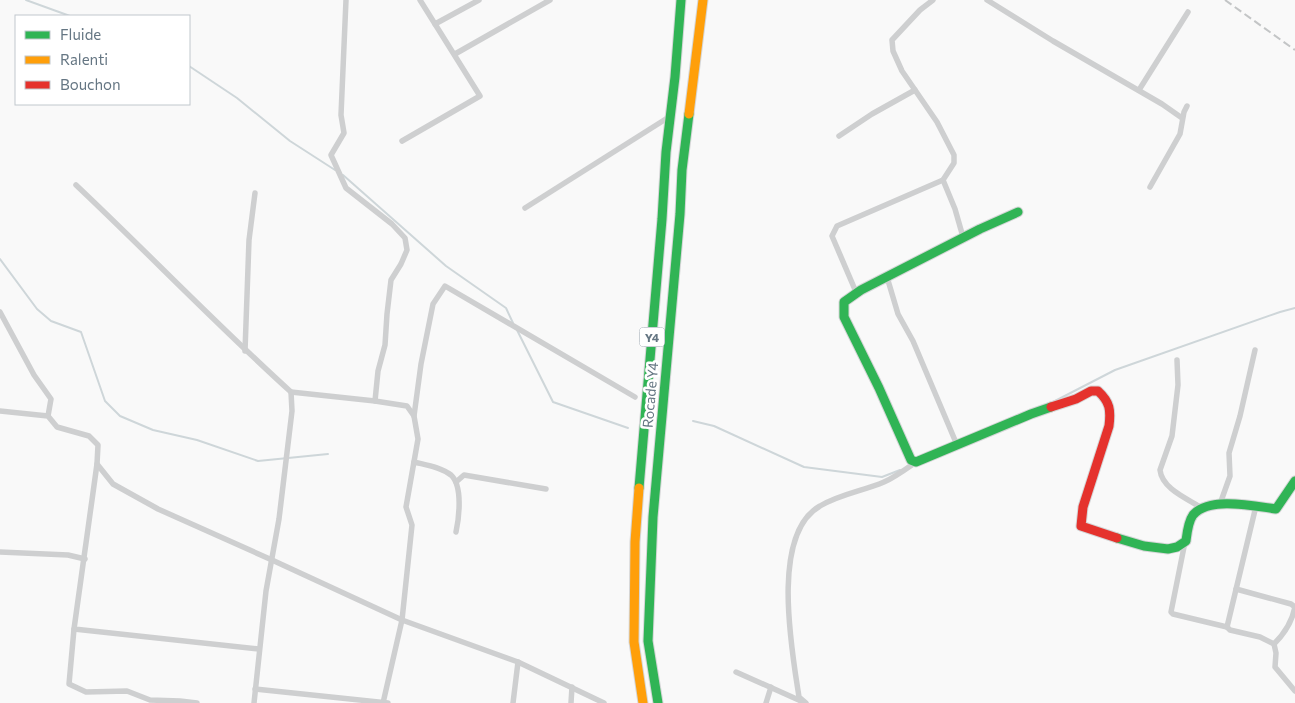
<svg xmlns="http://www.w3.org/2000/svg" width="1295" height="703" font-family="Commissioner,sans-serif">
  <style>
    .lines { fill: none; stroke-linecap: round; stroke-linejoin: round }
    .stream { stroke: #ced6d9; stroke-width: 2 }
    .fast-casing { stroke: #d5d6d7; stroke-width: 11 }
    .slow-casing { stroke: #d5d6d7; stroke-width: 11 }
    .jam-casing { stroke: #d5d6d7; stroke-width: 11 }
    .street { stroke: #cecfd0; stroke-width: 5.5 }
    .fast { stroke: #30b455; stroke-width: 9 }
    .slow { stroke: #ff9f0a; stroke-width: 9 }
    .jam { stroke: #e5322d; stroke-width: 9 }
    .rail { stroke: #c3c5c6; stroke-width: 2; stroke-dasharray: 8 4; stroke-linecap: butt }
    .labels { text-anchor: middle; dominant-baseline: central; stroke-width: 5; stroke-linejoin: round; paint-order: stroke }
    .shield { fill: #fff; stroke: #939fa8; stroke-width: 1 }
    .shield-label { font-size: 12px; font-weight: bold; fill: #657683 }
    .street-label { font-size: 14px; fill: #657683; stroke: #fff }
  </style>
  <rect width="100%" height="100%" fill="#f9f9f9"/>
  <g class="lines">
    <g class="stream">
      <polyline points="26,0 70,16"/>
      <polyline points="189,66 237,98 290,141 335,170"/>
      <polyline points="343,175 446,266 506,308 513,323"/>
      <polyline points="0,259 37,309 51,321 81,332 105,401 120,416 153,430 197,440 258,461 328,454"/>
      <polyline points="517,330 553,402 628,428"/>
      <polyline points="1053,402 1115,370 1280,312 1295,308"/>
      <polyline points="693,421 714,426 804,467 882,477 900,470"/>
    </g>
    <defs>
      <g id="fast">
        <polyline points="1018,212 980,229 861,290 844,302 844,317 879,388 911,460 916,462 1031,414 1051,407"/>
        <polyline points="639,488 662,219 666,152 675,77 681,0"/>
        <path d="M 1117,538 L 1144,546 L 1168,549 L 1177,547 L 1186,541 C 1187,533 1188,522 1193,515 C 1209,496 1254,506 1276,509 L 1295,481"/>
        <polyline points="658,703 648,641 653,517 680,214 682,170 689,114"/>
      </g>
      <g id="slow">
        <polyline points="689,114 703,0"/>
        <polyline points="639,488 635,542 634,642 643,703"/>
      </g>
      <path id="jam" d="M 1051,407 L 1076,399 L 1091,391 L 1098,391 C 1110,402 1111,410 1109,426 L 1083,507 L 1081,526 L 1117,538"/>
    </defs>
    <use href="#fast" class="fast-casing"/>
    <use href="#slow" class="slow-casing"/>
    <use href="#jam" class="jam-casing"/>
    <g class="street">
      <polyline points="346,0 341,115 344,133 331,155 346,188 392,224 405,238 407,250 401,264 391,280 387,314 385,345 378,371 375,401"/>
      <polyline points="987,0 1053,41 1162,104 1182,118"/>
      <polyline points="435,24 479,0"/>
      <polyline points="455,54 550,0"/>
      <polyline points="1139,90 1188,12"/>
      <polyline points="839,136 872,114 915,90"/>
      <polyline points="402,141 480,96 420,0"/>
      <polyline points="943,180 955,209 963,237"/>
      <path d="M 76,185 C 148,253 217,325 291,392 L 292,411 L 279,519 L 266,591 L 254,703"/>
      <polyline points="1150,187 1180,134 1184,112 1187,106"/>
      <polyline points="525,208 669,117"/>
      <polyline points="887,277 898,314 913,341 957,445"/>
      <polyline points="856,292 832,236 837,226 943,180 954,163 954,155 937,122 902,71 893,51 892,40 920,10 933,0"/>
      <polyline points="0,312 34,375 51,399 48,416"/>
      <polyline points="245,351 249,240 255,193"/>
      <path d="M 1177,360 L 1178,385 L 1172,436 L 1160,470 C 1162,489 1188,499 1202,508"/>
      <polyline points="291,392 375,401 407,406 414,416 418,439 406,507 412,525 402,620 383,703"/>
      <polyline points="0,411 48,416 57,427 89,436 98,445 97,464 113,484 158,509 272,560 402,620 518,662 604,703"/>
      <polyline points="414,416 421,364 433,304 445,286 635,397"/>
      <path d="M 414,462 C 426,465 441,467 451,475 C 463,486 459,518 456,532"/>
      <polyline points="97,464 74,629 259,649"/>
      <polyline points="456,482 464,475 546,489"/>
      <polyline points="1220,504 1230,476 1229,453 1240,416 1255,350"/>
      <polyline points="1256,506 1227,627 1230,630 1260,637 1274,644 1276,653 1275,667 1295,691"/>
      <polyline points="1185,542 1171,612 1173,614 1227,627"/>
      <polyline points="0,552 68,555 85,559"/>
      <path d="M 1236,589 L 1291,604 L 1295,607 C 1292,622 1285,633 1274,644"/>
      <polyline points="74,629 69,684 86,692 127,691 150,700 180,701 197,703"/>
      <polyline points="736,672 801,701"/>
      <polyline points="255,689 388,703"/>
      <polyline points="513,703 518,662"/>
      <polyline points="571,703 572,687"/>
      <polyline points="766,703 771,687"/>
      <path d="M 806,703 L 799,697 C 792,651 770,534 820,506 C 840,494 863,491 884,482 C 895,477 906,469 916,462"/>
    </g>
    <use href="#fast" class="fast"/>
    <use href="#slow" class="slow"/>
    <use href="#jam" class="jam"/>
    <polyline class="rail" points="1225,0 1295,50"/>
  </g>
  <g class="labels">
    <rect class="shield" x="639.5" y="327.5" width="25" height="19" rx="4"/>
    <g class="shield-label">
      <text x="652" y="337">Y4</text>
    </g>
    <g class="street-label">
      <text transform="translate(650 395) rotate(-85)">Rocade Y4</text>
    </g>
  </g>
  <rect x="15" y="15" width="175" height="90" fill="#ffffff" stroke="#c1c8cd"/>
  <rect x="25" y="31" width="25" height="8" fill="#30b455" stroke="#c1c8cd"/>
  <text x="60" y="40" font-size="15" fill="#657683">Fluide</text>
  <rect x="25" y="56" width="25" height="8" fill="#ff9f0a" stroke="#c1c8cd"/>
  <text x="60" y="65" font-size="15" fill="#657683">Ralenti</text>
  <rect x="25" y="81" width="25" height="8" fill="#e5322d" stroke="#c1c8cd"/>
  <text x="60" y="90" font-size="15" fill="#657683">Bouchon</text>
</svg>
